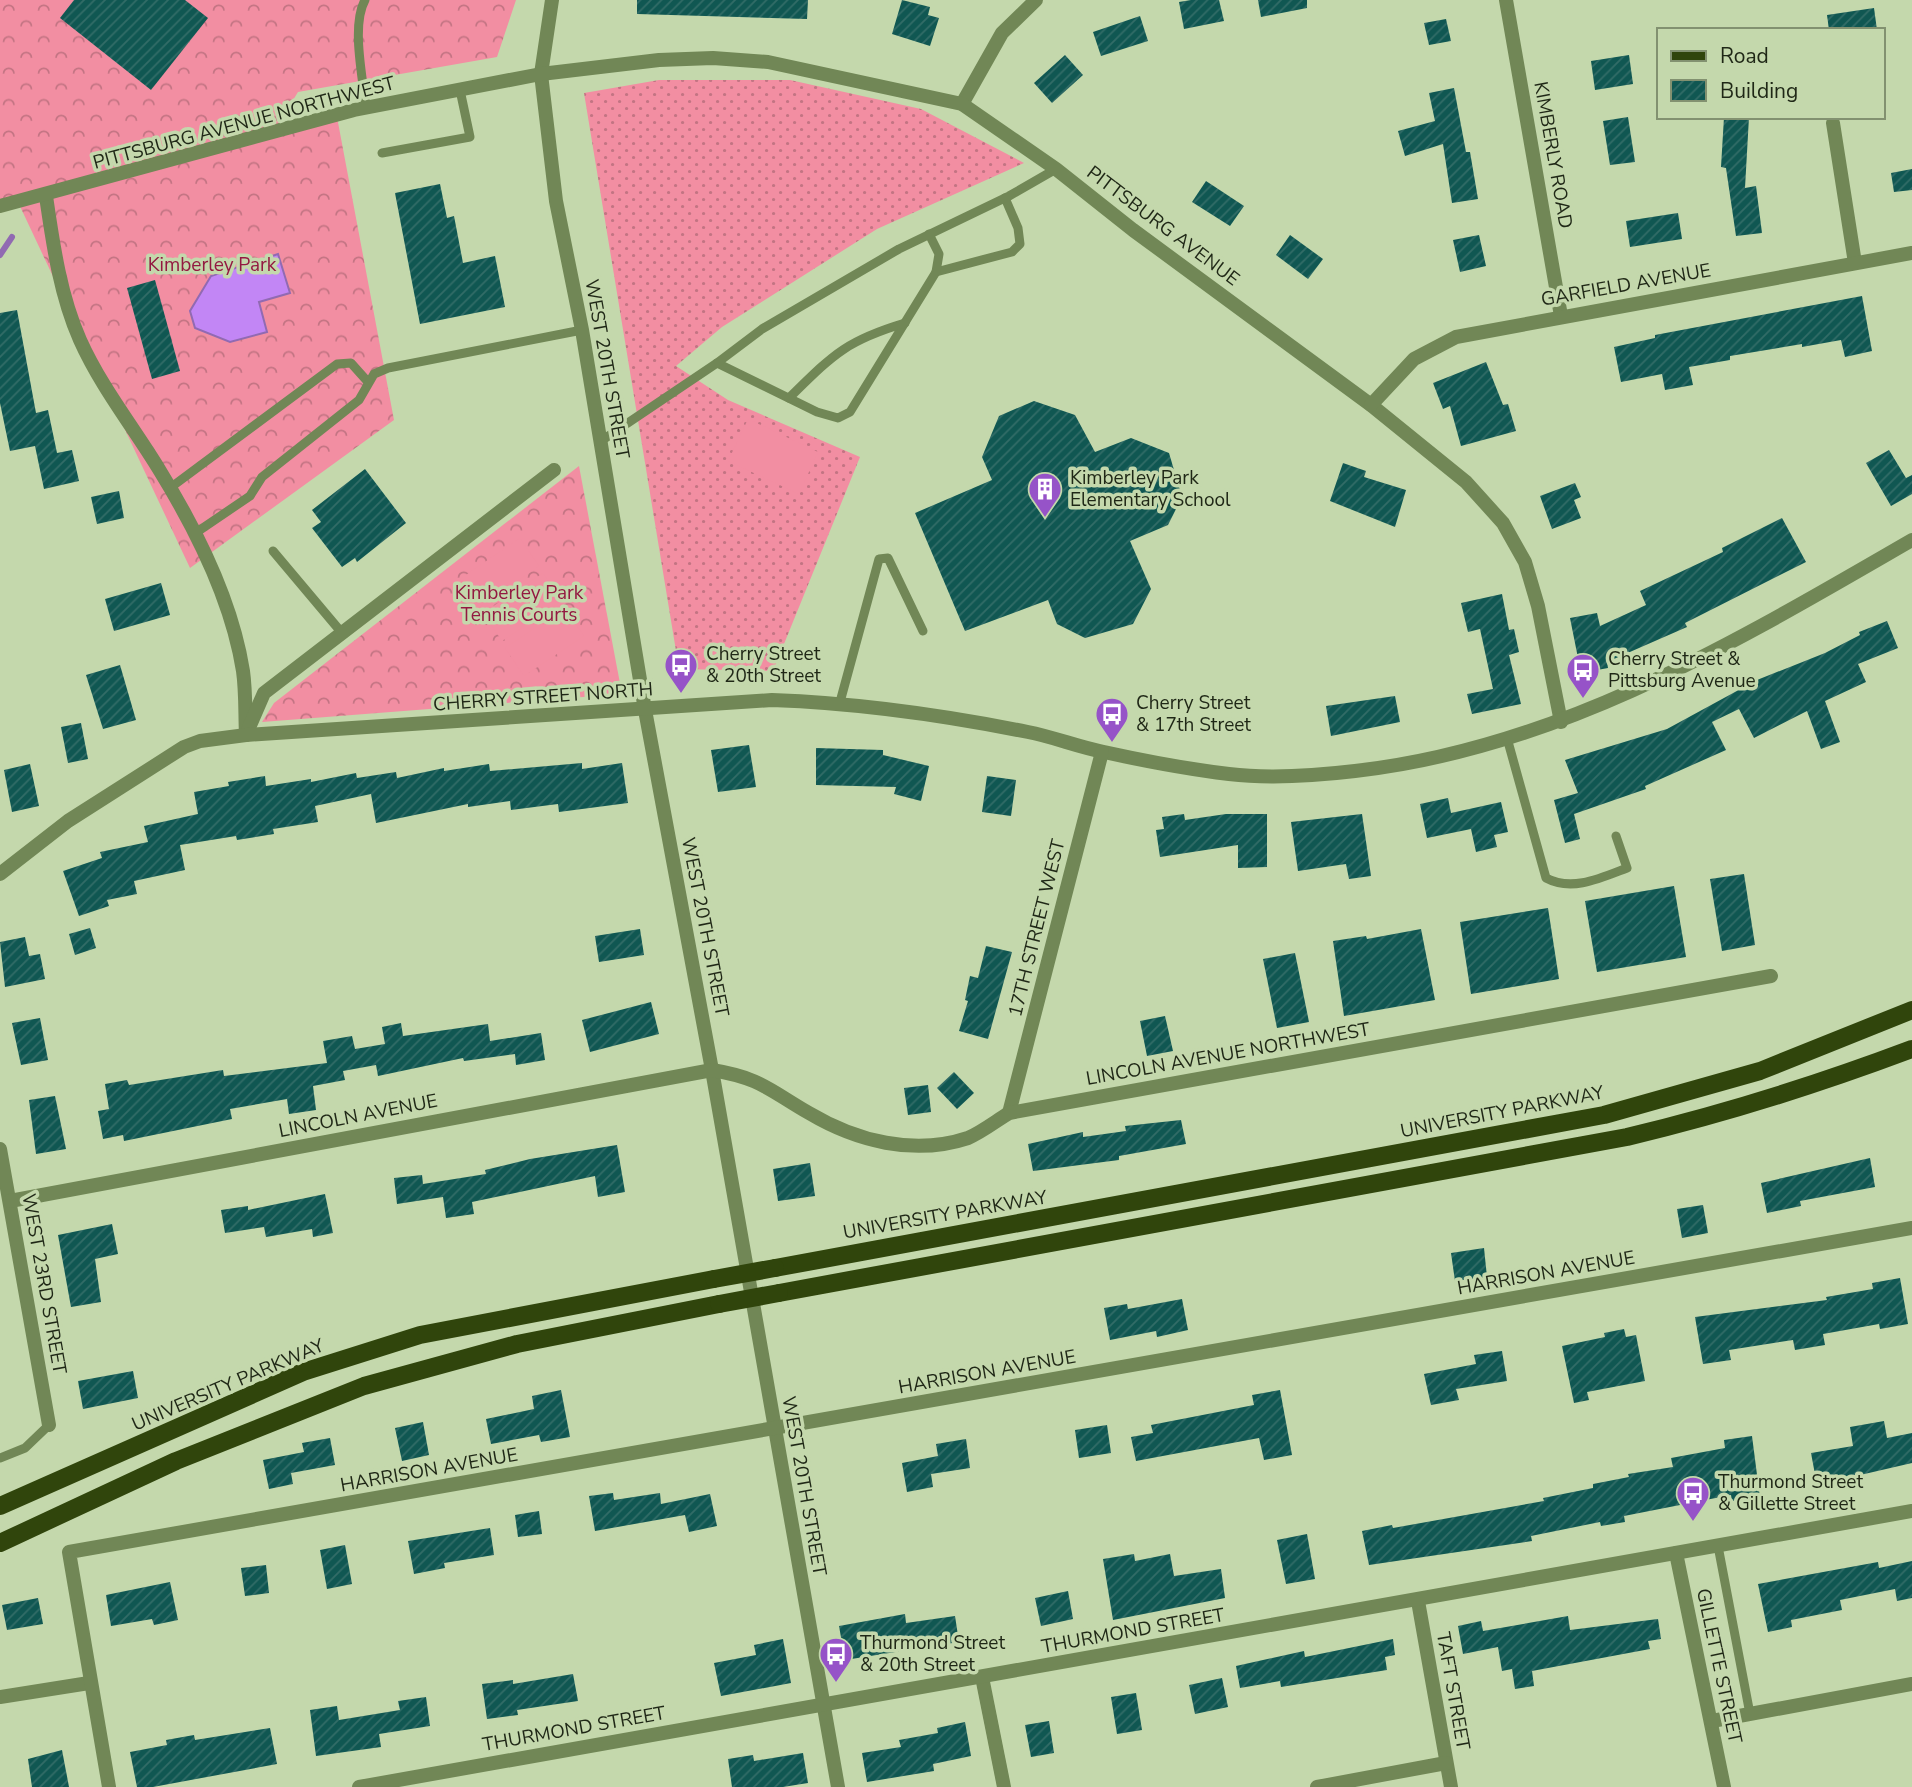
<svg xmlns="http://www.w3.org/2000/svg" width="1912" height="1787" font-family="'Nunito Sans',sans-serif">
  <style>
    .grass { fill: url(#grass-dots) }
    .forest { fill: url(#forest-crowns) }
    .garden { fill: #f28ea2 }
    .water { fill: #c286f5; stroke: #916ab2; stroke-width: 2 }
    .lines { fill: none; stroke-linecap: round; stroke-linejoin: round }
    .stream { stroke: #916ab2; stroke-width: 6 }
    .building { fill: url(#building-hatch) }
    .service { stroke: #718756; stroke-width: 9 }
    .minor { stroke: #718756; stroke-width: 14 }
    .tertiary { stroke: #718756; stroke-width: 14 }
    .primary { stroke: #30450c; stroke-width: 18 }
    .primary-bridge { stroke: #30450c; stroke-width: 18 }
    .labels { text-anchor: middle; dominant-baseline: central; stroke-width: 7; stroke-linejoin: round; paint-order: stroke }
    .street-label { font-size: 19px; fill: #1f2716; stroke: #c4d8ac }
    .park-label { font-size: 19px; fill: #931941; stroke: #c4d8ac }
    .poi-label { font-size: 19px; fill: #1f2716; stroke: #c4d8ac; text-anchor: start }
  </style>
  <defs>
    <pattern id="grass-dots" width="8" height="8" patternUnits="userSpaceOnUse" patternTransform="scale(1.75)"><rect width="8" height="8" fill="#f28ea2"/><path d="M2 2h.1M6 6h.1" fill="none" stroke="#c37483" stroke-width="1.8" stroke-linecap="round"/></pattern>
    <pattern id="forest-crowns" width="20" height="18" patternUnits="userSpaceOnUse" patternTransform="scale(1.75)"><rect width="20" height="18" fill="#f28ea2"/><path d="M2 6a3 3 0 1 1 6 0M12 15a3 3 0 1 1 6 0" fill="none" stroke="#c37483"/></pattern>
    <pattern id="building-hatch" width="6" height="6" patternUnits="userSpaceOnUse" patternTransform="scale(1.75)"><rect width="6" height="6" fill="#105752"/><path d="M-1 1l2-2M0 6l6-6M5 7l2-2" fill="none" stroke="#326c67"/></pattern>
  </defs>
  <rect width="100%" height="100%" fill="#c4d8ac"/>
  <polygon class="grass" points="659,80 790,80 921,109 1024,163 877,229 722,327 676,366 728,400 860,457 773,671 679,669 584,93"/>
  <g class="forest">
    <polygon points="0,0 516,0 497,57 298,92 276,128 337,117 394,420 190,568 18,202 0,205"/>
    <polygon points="579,466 622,694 262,722 274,703"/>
  </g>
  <g class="garden">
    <polygon points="748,419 818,452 799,494 728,461"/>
    <polygon points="520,538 539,566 479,607 460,579"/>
    <polygon points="543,573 562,601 502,641 483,613"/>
    <polygon points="565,608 584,636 524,676 505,648"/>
  </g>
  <polygon class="water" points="278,254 290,293 259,302 267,332 230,342 195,328 190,311 211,276"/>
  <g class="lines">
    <polyline class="stream" points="0,255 12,237"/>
  </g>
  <g class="building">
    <polygon points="74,0 185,0 208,18 151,90 60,18"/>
    <polygon points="637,0 808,0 807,19 637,14"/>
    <polygon points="902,0 930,7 928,15 939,18 930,46 892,34"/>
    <polygon points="1191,0 1219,0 1224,21 1184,29 1179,2"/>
    <polygon points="1258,0 1307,0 1307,8 1261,17"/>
    <polygon points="1874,8 1877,30 1829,30 1827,15"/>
    <polygon points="1140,16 1148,41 1101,56 1093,32"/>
    <polygon points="1446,19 1451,41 1429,45 1424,23"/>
    <polygon points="1065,55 1083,75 1052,103 1034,83"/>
    <polygon points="1629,55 1633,84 1595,90 1591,61"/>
    <polygon points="1454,88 1466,152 1470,152 1478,199 1452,203 1443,144 1405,156 1398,131 1435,121 1429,93"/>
    <polygon points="1628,117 1635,162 1610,165 1603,121"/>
    <polygon points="1724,117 1749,117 1745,188 1756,186 1762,233 1736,236 1726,168 1721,167"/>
    <polygon points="1912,169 1912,190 1894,192 1891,173"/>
    <polygon points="1206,181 1244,206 1230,226 1192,202"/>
    <polygon points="440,184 447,218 454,216 463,263 495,256 505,307 420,324 395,193"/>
    <polygon points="1678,213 1682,239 1630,247 1626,221"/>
    <polygon points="1290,235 1323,259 1308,279 1276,255"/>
    <polygon points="1479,235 1486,266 1460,272 1453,240"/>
    <polygon points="155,280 180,371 152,379 127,288"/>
    <polygon points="1862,296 1872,351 1845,357 1841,340 1802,347 1802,344 1730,356 1730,360 1689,367 1693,385 1665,390 1662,374 1621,382 1614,347 1655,338 1655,335"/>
    <polygon points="17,310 36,413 48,410 57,453 72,450 79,481 44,489 35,446 10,451 0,403 0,313"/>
    <polygon points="1486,362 1503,405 1508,404 1516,431 1461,446 1450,406 1443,409 1433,383"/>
    <polygon points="1034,401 1075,415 1095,452 1131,438 1169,453 1182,497 1168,525 1130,541 1151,589 1133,624 1085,638 1057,624 1048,600 965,631 915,513 992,480 982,457 999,416"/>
    <polygon points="1889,450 1906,478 1912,475 1912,494 1891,506 1866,463"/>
    <polygon points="1343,463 1366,471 1364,477 1406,490 1395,527 1330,501"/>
    <polygon points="365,469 406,523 357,562 355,558 342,567 312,528 321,522 312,510"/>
    <polygon points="1575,483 1581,497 1574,500 1581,518 1552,529 1540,496"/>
    <polygon points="119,491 124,518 97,524 91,497"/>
    <polygon points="1782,518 1806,562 1685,623 1687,627 1607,662 1608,668 1581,673 1570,618 1597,613 1600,626 1646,605 1640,591 1723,552 1722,548"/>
    <polygon points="161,583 170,615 114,631 105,599"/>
    <polygon points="1502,594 1509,630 1514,629 1519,652 1509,655 1521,704 1472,714 1467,694 1493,689 1480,629 1468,632 1461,603"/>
    <polygon points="1887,621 1898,648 1858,664 1866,682 1825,701 1840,742 1821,749 1807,711 1754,738 1739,709 1712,722 1726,750 1645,786 1646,789 1574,814 1580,839 1565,843 1554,800 1578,793 1565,760 1667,729 1757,680 1825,653 1860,635 1859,632"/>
    <polygon points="120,665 136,720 103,729 86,675"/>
    <polygon points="1395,696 1400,722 1331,736 1326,706"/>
    <polygon points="81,723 88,759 68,763 61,727"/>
    <polygon points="749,745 756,787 718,792 711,750"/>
    <polygon points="816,748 883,750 883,755 929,766 921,801 894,794 896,787 816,785"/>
    <polygon points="582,763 582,769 622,763 628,803 559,812 558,804 511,810 510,801 468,807 468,804 376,823 371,794 315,806 318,822 273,829 274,834 237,840 236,836 180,845 185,870 134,881 137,894 107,900 109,906 79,916 63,871 102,858 100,852 148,842 144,826 198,814 194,792 229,786 228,782 265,776 266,786 311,779 311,782 356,773 357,778 396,772 397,778 444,768 444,771 489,764 490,771"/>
    <polygon points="30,764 39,806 12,812 4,770"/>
    <polygon points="987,776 1016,780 1011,816 982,812"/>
    <polygon points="1448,798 1451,813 1501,802 1508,832 1494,835 1497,847 1476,852 1471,829 1427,838 1420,804"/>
    <polygon points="1184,814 1185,820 1226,814 1267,814 1267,867 1238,868 1238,845 1160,857 1156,830 1164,829 1162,817"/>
    <polygon points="1362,814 1371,876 1349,879 1346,864 1298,871 1291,822"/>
    <polygon points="1744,874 1755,945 1722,951 1710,879"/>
    <polygon points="1674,886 1686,957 1597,972 1585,901"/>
    <polygon points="1548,908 1559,979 1471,994 1460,922"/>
    <polygon points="90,928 96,948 75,955 69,934"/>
    <polygon points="640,929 644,955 599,962 595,936"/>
    <polygon points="1421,929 1435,1000 1344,1016 1333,941 1366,936 1367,939"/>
    <polygon points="25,937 29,956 40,954 45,979 5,987 0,942"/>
    <polygon points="986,946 1012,952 988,1039 959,1031 968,1001 965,1000 970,976 978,978"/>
    <polygon points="1295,953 1309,1022 1277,1028 1263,959"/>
    <polygon points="651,1002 659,1034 590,1052 582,1020"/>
    <polygon points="1165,1016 1173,1051 1147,1056 1140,1021"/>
    <polygon points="40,1018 48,1060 21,1065 12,1023"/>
    <polygon points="401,1023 403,1036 488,1024 490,1041 541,1033 545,1060 516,1065 515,1054 464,1061 463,1058 378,1076 376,1065 343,1071 345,1080 313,1086 316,1110 289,1114 287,1099 230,1109 232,1119 124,1141 123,1135 103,1139 98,1111 109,1109 105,1084 127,1080 129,1085 223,1070 224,1076 327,1063 323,1041 352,1036 355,1049 385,1044 382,1027"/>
    <polygon points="954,1072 974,1093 957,1109 937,1088"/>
    <polygon points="928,1085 931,1112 908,1115 904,1088"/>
    <polygon points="55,1096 66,1149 36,1154 29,1100"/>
    <polygon points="1181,1120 1186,1144 1119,1156 1119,1160 1033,1171 1028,1144 1083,1132 1083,1137 1126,1131 1125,1126"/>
    <polygon points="617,1145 625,1192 598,1197 595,1176 472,1202 474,1214 446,1218 443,1197 397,1204 394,1178 422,1175 423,1184 486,1174 485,1170 530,1159"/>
    <polygon points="1870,1158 1875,1187 1800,1201 1801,1206 1767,1213 1761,1183"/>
    <polygon points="810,1163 815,1196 778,1201 773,1169"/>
    <polygon points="325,1194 333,1233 313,1237 312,1229 266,1237 264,1227 225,1233 221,1210 248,1206 248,1210"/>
    <polygon points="1703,1205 1708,1233 1682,1238 1677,1209"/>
    <polygon points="112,1224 118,1254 95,1259 101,1302 71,1307 58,1235"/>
    <polygon points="1484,1248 1487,1277 1455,1281 1451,1253"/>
    <polygon points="1900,1278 1908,1324 1880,1329 1879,1324 1823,1334 1825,1345 1795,1350 1793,1340 1729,1350 1731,1360 1703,1364 1695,1317 1827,1300 1826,1297 1873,1289 1872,1283"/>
    <polygon points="1182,1299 1188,1330 1157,1337 1156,1331 1110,1340 1104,1308 1127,1304 1128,1309"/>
    <polygon points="1624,1329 1626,1337 1636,1335 1645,1381 1587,1392 1589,1400 1574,1403 1562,1346 1605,1337 1604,1333"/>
    <polygon points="1502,1351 1507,1381 1456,1389 1459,1400 1431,1405 1424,1374 1476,1364 1474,1355"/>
    <polygon points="133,1371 138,1398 83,1409 78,1381"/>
    <polygon points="561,1390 570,1437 541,1442 539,1435 491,1444 486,1419 534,1409 532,1396"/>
    <polygon points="1280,1390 1292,1455 1264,1460 1259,1438 1136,1461 1131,1437 1153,1433 1151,1425 1254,1405 1252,1395"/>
    <polygon points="1884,1421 1887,1438 1912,1433 1912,1463 1817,1485 1811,1453 1853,1446 1850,1427"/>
    <polygon points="423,1422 429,1455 402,1461 395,1428"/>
    <polygon points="1107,1425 1111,1453 1079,1458 1075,1430"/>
    <polygon points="1752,1436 1760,1498 1732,1501 1731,1495 1624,1516 1625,1522 1601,1526 1600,1522 1531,1536 1532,1541 1369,1565 1362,1531 1392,1525 1393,1528 1544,1501 1543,1498 1593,1488 1593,1484 1629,1477 1628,1474 1673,1467 1671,1458 1725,1448 1724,1440"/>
    <polygon points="330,1438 335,1465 291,1473 293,1484 269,1489 263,1460 304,1452 302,1443"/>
    <polygon points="966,1439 970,1468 931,1474 933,1487 907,1492 902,1463 938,1456 936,1444"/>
    <polygon points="613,1493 614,1500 660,1493 661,1504 710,1494 717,1526 689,1532 685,1515 595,1531 589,1496"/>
    <polygon points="539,1511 542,1534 518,1537 515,1515"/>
    <polygon points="490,1528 494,1555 444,1563 445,1568 414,1574 408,1541"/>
    <polygon points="1307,1534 1315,1579 1286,1584 1277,1540"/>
    <polygon points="345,1545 352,1584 327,1589 320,1550"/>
    <polygon points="1134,1554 1135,1561 1170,1554 1174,1576 1221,1569 1225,1598 1113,1620 1103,1559"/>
    <polygon points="1912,1561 1912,1598 1897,1601 1895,1589 1840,1600 1842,1610 1791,1620 1792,1627 1768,1632 1758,1584 1878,1562 1879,1568"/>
    <polygon points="266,1565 269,1593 245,1596 241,1568"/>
    <polygon points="170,1582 178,1620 154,1625 152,1619 111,1626 106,1595"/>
    <polygon points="1068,1591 1073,1619 1041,1626 1035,1598"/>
    <polygon points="38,1598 43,1624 7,1630 2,1605"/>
    <polygon points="905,1614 906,1623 955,1616 959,1642 845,1660 839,1626"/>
    <polygon points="1568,1616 1570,1630 1658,1619 1661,1639 1648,1641 1650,1649 1532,1671 1534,1686 1515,1689 1512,1669 1502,1671 1498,1647 1463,1654 1458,1626 1481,1621 1483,1631"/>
    <polygon points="783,1639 791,1683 721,1696 714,1663 756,1655 754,1645"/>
    <polygon points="1393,1639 1395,1655 1385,1657 1387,1670 1281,1687 1280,1681 1240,1688 1236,1666 1304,1651 1305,1657"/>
    <polygon points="573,1674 578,1701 517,1710 518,1715 487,1719 482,1684 513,1680 513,1684"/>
    <polygon points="1222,1678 1228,1707 1195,1714 1189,1685"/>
    <polygon points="1136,1693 1142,1730 1117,1734 1111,1697"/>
    <polygon points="426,1697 430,1726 379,1734 381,1747 316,1756 310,1710 337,1706 339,1720 400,1710 398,1701"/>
    <polygon points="1049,1721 1054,1753 1031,1757 1025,1725"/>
    <polygon points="965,1722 971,1756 933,1764 934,1771 867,1782 862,1753 901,1747 899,1740 938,1733 937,1728"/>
    <polygon points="270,1728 277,1764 153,1787 137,1787 130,1752 167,1745 166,1740 194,1735 195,1740"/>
    <polygon points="62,1750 69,1787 32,1787 28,1759"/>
    <polygon points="803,1753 808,1783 783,1787 732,1787 728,1759 753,1755 754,1761"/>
  </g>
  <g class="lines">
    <g class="service">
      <path d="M 365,0 C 351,25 363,79 366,108"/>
      <polyline points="382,153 470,137 460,90"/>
      <polyline points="936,272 1012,252 1020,244 1018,228 1005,198"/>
      <polyline points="717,363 817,412 838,418 850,412 936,272 939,254 929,234"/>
      <path d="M 789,398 C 833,355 845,341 905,323"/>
      <polyline points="601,441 717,363 762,329 899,249 1009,196 1056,169"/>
      <polyline points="170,488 337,364 351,363 368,382"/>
      <polyline points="194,534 250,496 262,477 359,400 374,374 388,368 582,330"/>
      <polyline points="273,551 342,633"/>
      <polyline points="840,702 879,559 888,558 923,631"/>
      <path d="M 1507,738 L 1546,878 C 1572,892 1601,878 1627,868 L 1616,836"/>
      <polyline points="0,1458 25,1448 49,1425"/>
      <polyline points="1718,1546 1750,1714"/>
    </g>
    <g class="minor">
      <polyline points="552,0 541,74 556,201 582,330 645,710 712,1070 838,1787"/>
      <polyline points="1506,0 1561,316"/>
      <polyline points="962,104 1002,33 1036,0"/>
      <polyline points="1833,123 1855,263"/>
      <path d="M 46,196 C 53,244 60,295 80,340 C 101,387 134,428 160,471 C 197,531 232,601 243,671 C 246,692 245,714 246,735"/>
      <polyline points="0,206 354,110 541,74 659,60 713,58 768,62 962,104 1056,169 1133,230 1371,405 1466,482 1503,523 1525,562 1538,606 1561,722"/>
      <polyline points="1371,405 1414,359 1456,337 1912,253"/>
      <polyline points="248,730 264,693 554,470"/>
      <path d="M 0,874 L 68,821 L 184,747 L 200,741 L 246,735 L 772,700 C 859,703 943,715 1028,732 C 1054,737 1078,747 1104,752 C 1145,761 1187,769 1229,774 C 1271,779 1313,776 1355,771 C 1560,748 1737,641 1912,540"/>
      <polyline points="1009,1113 1102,752"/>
      <polyline points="0,1149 49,1425"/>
      <path d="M 10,1201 L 712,1070 C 761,1078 769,1090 809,1113 C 856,1141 914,1156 968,1138 C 982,1132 996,1121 1009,1113 L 1771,976"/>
      <polyline points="1676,1553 1724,1787"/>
      <polyline points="1418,1601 1451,1787"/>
      <polyline points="982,1677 1004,1787"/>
      <polyline points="0,1697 89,1683"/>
      <polyline points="1712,1721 1912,1684"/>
      <polyline points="109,1787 69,1552 1912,1228"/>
      <polyline points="1317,1787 1446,1763"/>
    </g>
    <polyline class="tertiary" points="359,1787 1912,1511"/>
    <g class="primary">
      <polyline points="775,1268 1604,1115 1760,1071 1912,1010"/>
      <path d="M 779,1293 L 1627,1137 C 1724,1114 1819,1084 1912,1049"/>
      <polyline points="0,1506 303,1372 420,1335 714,1279"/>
      <polyline points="0,1543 176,1461 364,1386 517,1344 719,1304"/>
    </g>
    <g class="primary-bridge">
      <polyline points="714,1279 775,1268"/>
      <polyline points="719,1304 779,1293"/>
    </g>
  </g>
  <defs>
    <symbol id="building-pin" viewBox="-11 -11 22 30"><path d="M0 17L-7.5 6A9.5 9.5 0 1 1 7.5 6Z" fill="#9653c8" stroke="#c4d8ac"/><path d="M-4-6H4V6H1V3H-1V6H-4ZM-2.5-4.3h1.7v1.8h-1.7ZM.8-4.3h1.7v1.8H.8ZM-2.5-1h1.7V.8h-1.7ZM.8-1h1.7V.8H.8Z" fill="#fff"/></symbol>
    <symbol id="bus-pin" viewBox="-11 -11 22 30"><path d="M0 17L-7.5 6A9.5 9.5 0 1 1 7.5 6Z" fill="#9653c8" stroke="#c4d8ac"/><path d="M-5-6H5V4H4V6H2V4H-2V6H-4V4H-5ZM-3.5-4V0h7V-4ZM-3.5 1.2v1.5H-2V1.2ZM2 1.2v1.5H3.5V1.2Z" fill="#fff"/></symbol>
  </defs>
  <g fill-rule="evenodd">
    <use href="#building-pin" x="1026" y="470" width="38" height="52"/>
    <use href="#bus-pin" x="662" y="646" width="38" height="52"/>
    <use href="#bus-pin" x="1564" y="651" width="38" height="52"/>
    <use href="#bus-pin" x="1093" y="695" width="38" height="52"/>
    <use href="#bus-pin" x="1674" y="1474" width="38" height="52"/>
    <use href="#bus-pin" x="817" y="1635" width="38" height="52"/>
  </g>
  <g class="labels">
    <g class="street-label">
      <text transform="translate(244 123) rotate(-15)">PITTSBURG AVENUE NORTHWEST</text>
      <text transform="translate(1553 155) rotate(80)">KIMBERLY ROAD</text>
      <text transform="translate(1163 226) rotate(37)">PITTSBURG AVENUE</text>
      <text transform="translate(1626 285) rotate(-10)">GARFIELD AVENUE</text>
      <text transform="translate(607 369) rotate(80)">WEST 20TH STREET</text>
      <text transform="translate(543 697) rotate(-4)">CHERRY STREET NORTH</text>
      <text transform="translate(705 927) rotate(79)">WEST 20TH STREET</text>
      <text transform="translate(1037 928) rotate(-76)">17TH STREET WEST</text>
      <text transform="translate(1228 1054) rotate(-10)">LINCOLN AVENUE NORTHWEST</text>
      <text transform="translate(1502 1112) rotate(-11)">UNIVERSITY PARKWAY</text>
      <text transform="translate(358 1116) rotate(-11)">LINCOLN AVENUE</text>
      <text transform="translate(945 1215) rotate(-10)">UNIVERSITY PARKWAY</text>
      <text transform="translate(1546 1273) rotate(-10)">HARRISON AVENUE</text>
      <text transform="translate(44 1284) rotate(80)">WEST 23RD STREET</text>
      <text transform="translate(987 1372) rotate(-10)">HARRISON AVENUE</text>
      <text transform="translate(228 1385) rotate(-23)">UNIVERSITY PARKWAY</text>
      <text transform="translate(429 1470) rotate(-10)">HARRISON AVENUE</text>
      <text transform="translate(804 1486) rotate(80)">WEST 20TH STREET</text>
      <text transform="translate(1133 1631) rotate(-10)">THURMOND STREET</text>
      <text transform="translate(1719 1666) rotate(78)">GILLETTE STREET</text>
      <text transform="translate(1453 1691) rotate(80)">TAFT STREET</text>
      <text transform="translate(574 1729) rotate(-10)">THURMOND STREET</text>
    </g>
    <g class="park-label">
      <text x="212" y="265">Kimberley Park</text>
      <text x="519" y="593">Kimberley Park<tspan x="519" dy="22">Tennis Courts</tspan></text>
    </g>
    <g class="poi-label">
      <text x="1070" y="478">Kimberley Park<tspan x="1070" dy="22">Elementary School</tspan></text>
      <text x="706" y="654">Cherry Street<tspan x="706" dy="22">&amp; 20th Street</tspan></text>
      <text x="1608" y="659">Cherry Street &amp;<tspan x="1608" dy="22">Pittsburg Avenue</tspan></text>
      <text x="1136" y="703">Cherry Street<tspan x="1136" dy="22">&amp; 17th Street</tspan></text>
      <text x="1718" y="1482">Thurmond Street<tspan x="1718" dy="22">&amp; Gillette Street</tspan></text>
      <text x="860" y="1643">Thurmond Street<tspan x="860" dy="22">&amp; 20th Street</tspan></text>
    </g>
  </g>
  <rect x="1657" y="28" width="228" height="91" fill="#c4d8ac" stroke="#829170" stroke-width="2"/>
  <rect x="1671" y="51" width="35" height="10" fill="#30450c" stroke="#829170" stroke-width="2"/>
  <text x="1720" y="63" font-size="21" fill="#1f2716">Road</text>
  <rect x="1671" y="80" width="35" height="21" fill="url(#building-hatch)" stroke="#829170" stroke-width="2"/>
  <text x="1720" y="98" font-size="21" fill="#1f2716">Building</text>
</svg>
